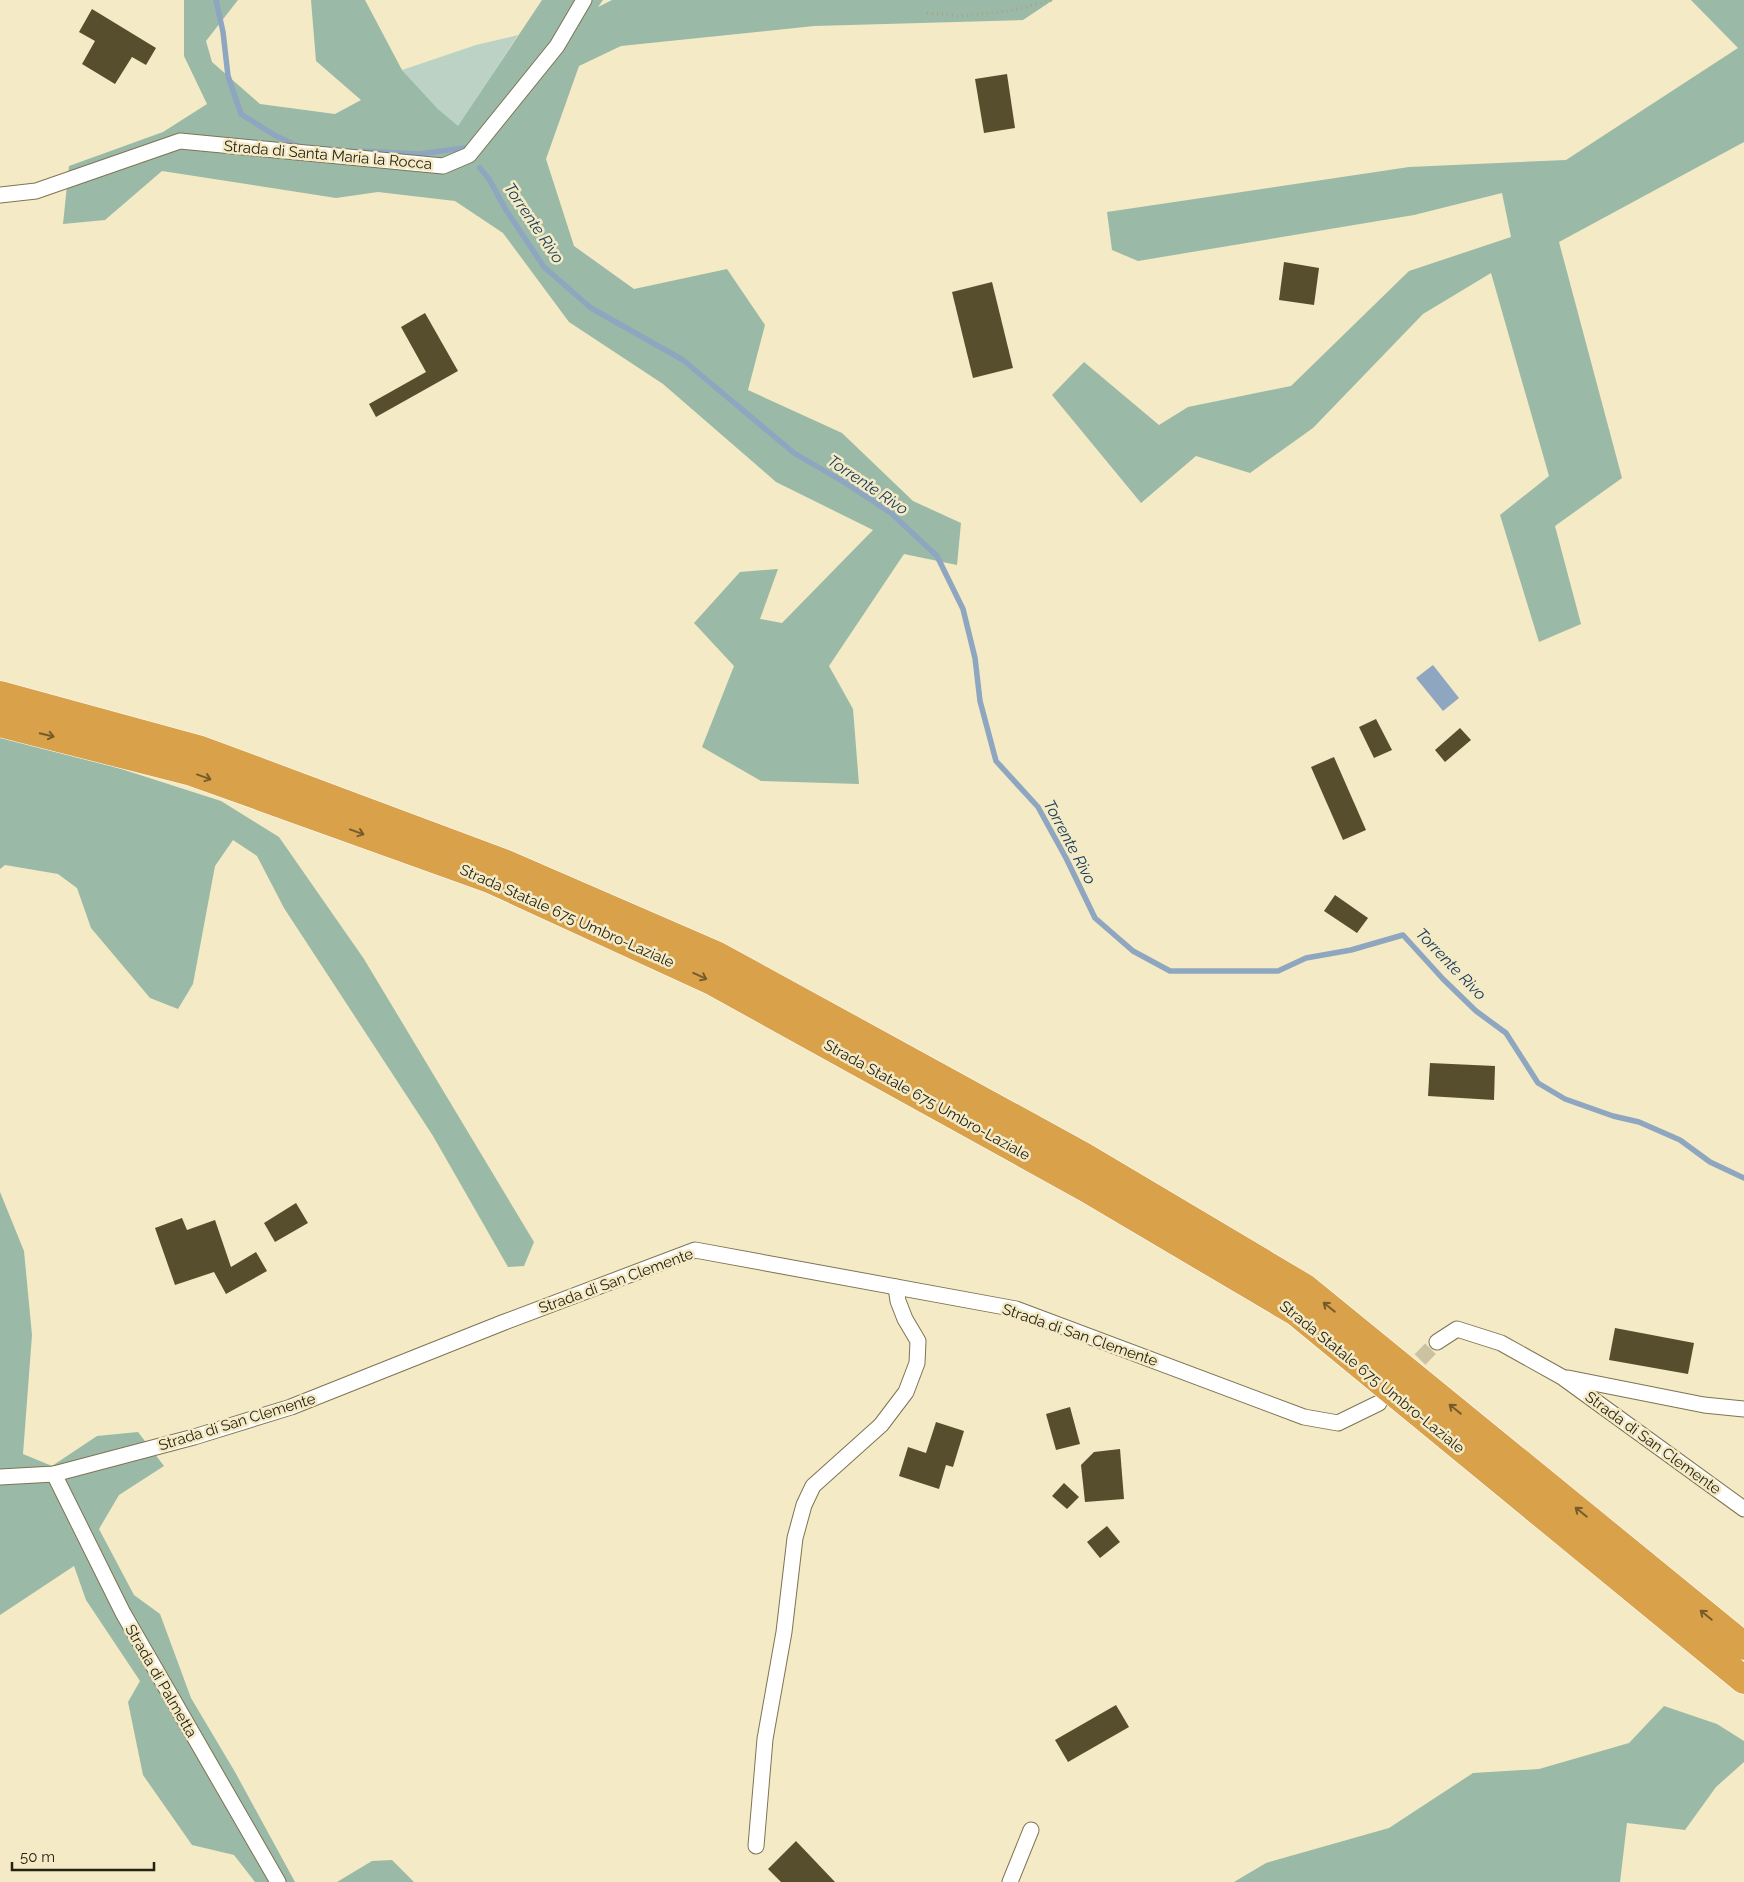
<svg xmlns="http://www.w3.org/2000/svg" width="1744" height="1882" font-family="Raleway,sans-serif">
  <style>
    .green { fill: #bcd2c5 }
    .forest { fill: #9abaa7 }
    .water { fill: #8ea6bf }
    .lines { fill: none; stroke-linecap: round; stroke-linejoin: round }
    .stream { stroke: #8ea6bf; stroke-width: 5.5 }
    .building { fill: #574e2e }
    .street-tunnel { stroke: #cbc2a1; stroke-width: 15; stroke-dasharray: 15 8; stroke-linecap: butt }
    .street-casing { stroke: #7e7453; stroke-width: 17 }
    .highway-casing { stroke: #fff; stroke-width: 29 }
    .path { stroke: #aaa386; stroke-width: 3; stroke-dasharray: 1 4; stroke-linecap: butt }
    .street { stroke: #fff; stroke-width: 15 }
    .highway { stroke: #d9a14a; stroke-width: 28 }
    .oneway { stroke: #765b2c }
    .labels { text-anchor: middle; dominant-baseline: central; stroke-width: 5; stroke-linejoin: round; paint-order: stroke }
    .street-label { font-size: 15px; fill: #252113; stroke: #f4eac5 }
    .water-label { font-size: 16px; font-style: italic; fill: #12385b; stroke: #f4eac5 }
  </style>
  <rect width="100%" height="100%" fill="#f4eac5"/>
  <polygon class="green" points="518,35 458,127 438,109 402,70 476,45"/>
  <g class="forest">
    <polygon points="184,0 238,0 206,41 212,62 260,104 335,114 361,100 316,61 311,0 365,0 402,70 438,109 458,126 542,0 603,0 598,7 612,0 1053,0 1023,20 814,26 621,46 579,66 546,159 574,246 634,289 727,269 765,325 748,390 842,433 913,501 961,523 957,565 904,554 829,666 853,709 859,784 761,781 702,747 734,666 694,623 740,572 778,569 760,619 782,623 873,530 776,482 663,384 569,322 503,233 455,201 378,192 336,198 162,171 105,220 63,224 69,166 163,132 207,104 184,56"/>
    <polygon points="1691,0 1744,0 1744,142 1559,242 1622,478 1555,526 1581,624 1539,642 1500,515 1549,476 1491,273 1423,314 1313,428 1250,473 1196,456 1141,503 1052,395 1084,362 1159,425 1188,407 1291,386 1409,271 1511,237 1502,193 1414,215 1138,261 1112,250 1107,212 1409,167 1566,160 1738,48"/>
    <polygon points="0,737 84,757 221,801 279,837 364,959 534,1242 524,1266 508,1267 433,1136 284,908 257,856 233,840 215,866 193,984 178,1009 150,998 91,928 77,888 58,874 5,865 0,869"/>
    <polygon points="0,1192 24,1251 32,1335 23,1454 52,1466 97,1436 138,1432 164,1466 119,1495 99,1529 134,1595 160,1614 191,1698 235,1772 295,1882 255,1882 234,1855 192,1845 143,1775 128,1702 140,1681 86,1600 74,1566 0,1615"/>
    <polygon points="1664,1706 1717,1724 1744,1741 1744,1762 1716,1787 1685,1830 1627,1823 1620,1882 1234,1882 1266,1863 1389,1828 1473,1773 1539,1769 1629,1743"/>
    <polygon points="392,1860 414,1882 337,1882 372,1861"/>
  </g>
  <polygon class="water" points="1433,665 1459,698 1443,711 1416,678"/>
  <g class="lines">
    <g class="stream">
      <polyline points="216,0 223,32 228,76 241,114 276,136 300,147"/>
      <polyline points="364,151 419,154 464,148"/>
      <polyline points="480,168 489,179 506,210 544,267 591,308 683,360 794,453 847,484 891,513 937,556 963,609 975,658 980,701 996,761 1038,807 1066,858 1095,918 1133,951 1170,971 1278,971 1306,958 1351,950 1403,935 1443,979 1476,1011 1506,1033 1538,1083 1565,1099 1613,1116 1639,1122 1680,1140 1710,1162 1744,1178"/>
    </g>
  </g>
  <g class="building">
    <polygon points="92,9 156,48 146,65 132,57 115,84 82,64 95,41 79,32"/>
    <polygon points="1007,74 1015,128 984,133 975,79"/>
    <polygon points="1284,262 1319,268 1314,305 1279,300"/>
    <polygon points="992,282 1013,368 973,378 952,292"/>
    <polygon points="425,313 458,371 376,417 369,404 426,372 401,327"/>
    <polygon points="1376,719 1392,750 1374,758 1359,727"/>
    <polygon points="1460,728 1471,740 1445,762 1435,750"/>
    <polygon points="1334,757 1366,830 1343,840 1311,767"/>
    <polygon points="1335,895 1368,918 1357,933 1324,911"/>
    <polygon points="1430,1063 1495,1066 1494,1100 1428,1096"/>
    <polygon points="296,1203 308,1223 275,1242 264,1223"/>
    <polygon points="182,1218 187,1230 215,1220 231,1267 256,1252 267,1271 226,1294 214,1272 175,1285 155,1228"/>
    <polygon points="1615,1328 1694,1343 1688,1374 1609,1360"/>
    <polygon points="1070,1407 1080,1444 1056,1450 1046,1414"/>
    <polygon points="936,1422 964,1431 953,1467 946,1465 939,1489 899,1476 908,1447 926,1453"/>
    <polygon points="1120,1449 1124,1499 1085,1502 1081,1465 1094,1452"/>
    <polygon points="1064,1483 1079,1497 1067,1509 1052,1496"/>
    <polygon points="1107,1526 1120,1542 1100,1558 1087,1542"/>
    <polygon points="1116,1705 1129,1727 1068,1762 1055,1740"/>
    <polygon points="796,1841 835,1882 781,1882 768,1869"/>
  </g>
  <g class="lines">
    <polyline class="street-tunnel" points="1404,1376 1437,1342"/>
    <defs>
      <g id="street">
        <polyline points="0,195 36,191 180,141 443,166 469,155 557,46 584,0"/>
        <polyline points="1437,1342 1457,1329 1501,1343 1562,1377 1744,1509"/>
        <polyline points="1568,1378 1704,1405 1744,1409"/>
        <polyline points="54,1474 123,1613 278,1882"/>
        <polyline points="0,1477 54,1474 194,1437 291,1407 502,1323 695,1250 1016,1309 1304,1417 1338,1423 1379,1403"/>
        <polyline points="756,1846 765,1739 784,1632 795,1538 804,1505 813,1486 881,1425 906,1392 917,1363 918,1341 905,1319 898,1301 896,1287"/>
        <polyline points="1010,1882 1031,1830"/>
      </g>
      <g id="highway">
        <polyline points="0,695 201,750 504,863 716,955 1083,1156 1305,1288 1744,1646"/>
        <polyline points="0,723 192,772 490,879 712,981 1086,1188 1296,1312 1744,1680"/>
      </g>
    </defs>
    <use href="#street" class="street-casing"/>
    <use href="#highway" class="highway-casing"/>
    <polyline class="path" points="927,13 961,16 1010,11 1054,0"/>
    <use href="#street" class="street"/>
    <use href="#highway" class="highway"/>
  </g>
  <defs><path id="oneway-shaft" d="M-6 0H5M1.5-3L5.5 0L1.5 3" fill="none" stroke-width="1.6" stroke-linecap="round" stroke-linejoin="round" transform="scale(1.25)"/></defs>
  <g class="oneway">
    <use href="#oneway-shaft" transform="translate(47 735) rotate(14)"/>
    <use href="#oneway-shaft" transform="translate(204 777) rotate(20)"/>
    <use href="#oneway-shaft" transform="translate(357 832) rotate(20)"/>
    <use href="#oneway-shaft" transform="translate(700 976) rotate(25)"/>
    <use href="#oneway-shaft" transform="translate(1329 1307) rotate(-141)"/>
    <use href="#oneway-shaft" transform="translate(1455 1409) rotate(-141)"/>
    <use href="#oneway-shaft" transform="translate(1581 1512) rotate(-141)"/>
    <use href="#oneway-shaft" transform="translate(1706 1615) rotate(-141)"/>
  </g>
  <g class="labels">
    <g class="street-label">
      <text transform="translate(328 155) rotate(5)">Strada di Santa Maria la Rocca</text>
      <text transform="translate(567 916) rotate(24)">Strada Statale 675 Umbro-Laziale</text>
      <text transform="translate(927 1100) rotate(29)">Strada Statale 675 Umbro-Laziale</text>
      <text transform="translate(616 1281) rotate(-20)">Strada di San Clemente</text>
      <text transform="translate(1080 1335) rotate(19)">Strada di San Clemente</text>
      <text transform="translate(1372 1377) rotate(39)">Strada Statale 675 Umbro-Laziale</text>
      <text transform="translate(237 1422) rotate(-17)">Strada di San Clemente</text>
      <text transform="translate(1653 1443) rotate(36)">Strada di San Clemente</text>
      <text transform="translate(161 1681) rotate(60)">Strada di Palmetta</text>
    </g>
    <g class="water-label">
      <text transform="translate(534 223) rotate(56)">Torrente Rivo</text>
      <text transform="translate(868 485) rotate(34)">Torrente Rivo</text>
      <text transform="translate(1070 842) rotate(62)">Torrente Rivo</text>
      <text transform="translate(1451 964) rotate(46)">Torrente Rivo</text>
    </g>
  </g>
  <path d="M12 1862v8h142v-8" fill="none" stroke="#252113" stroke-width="2.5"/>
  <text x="20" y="1862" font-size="15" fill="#252113" stroke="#f4eac5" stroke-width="4" paint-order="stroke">50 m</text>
</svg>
